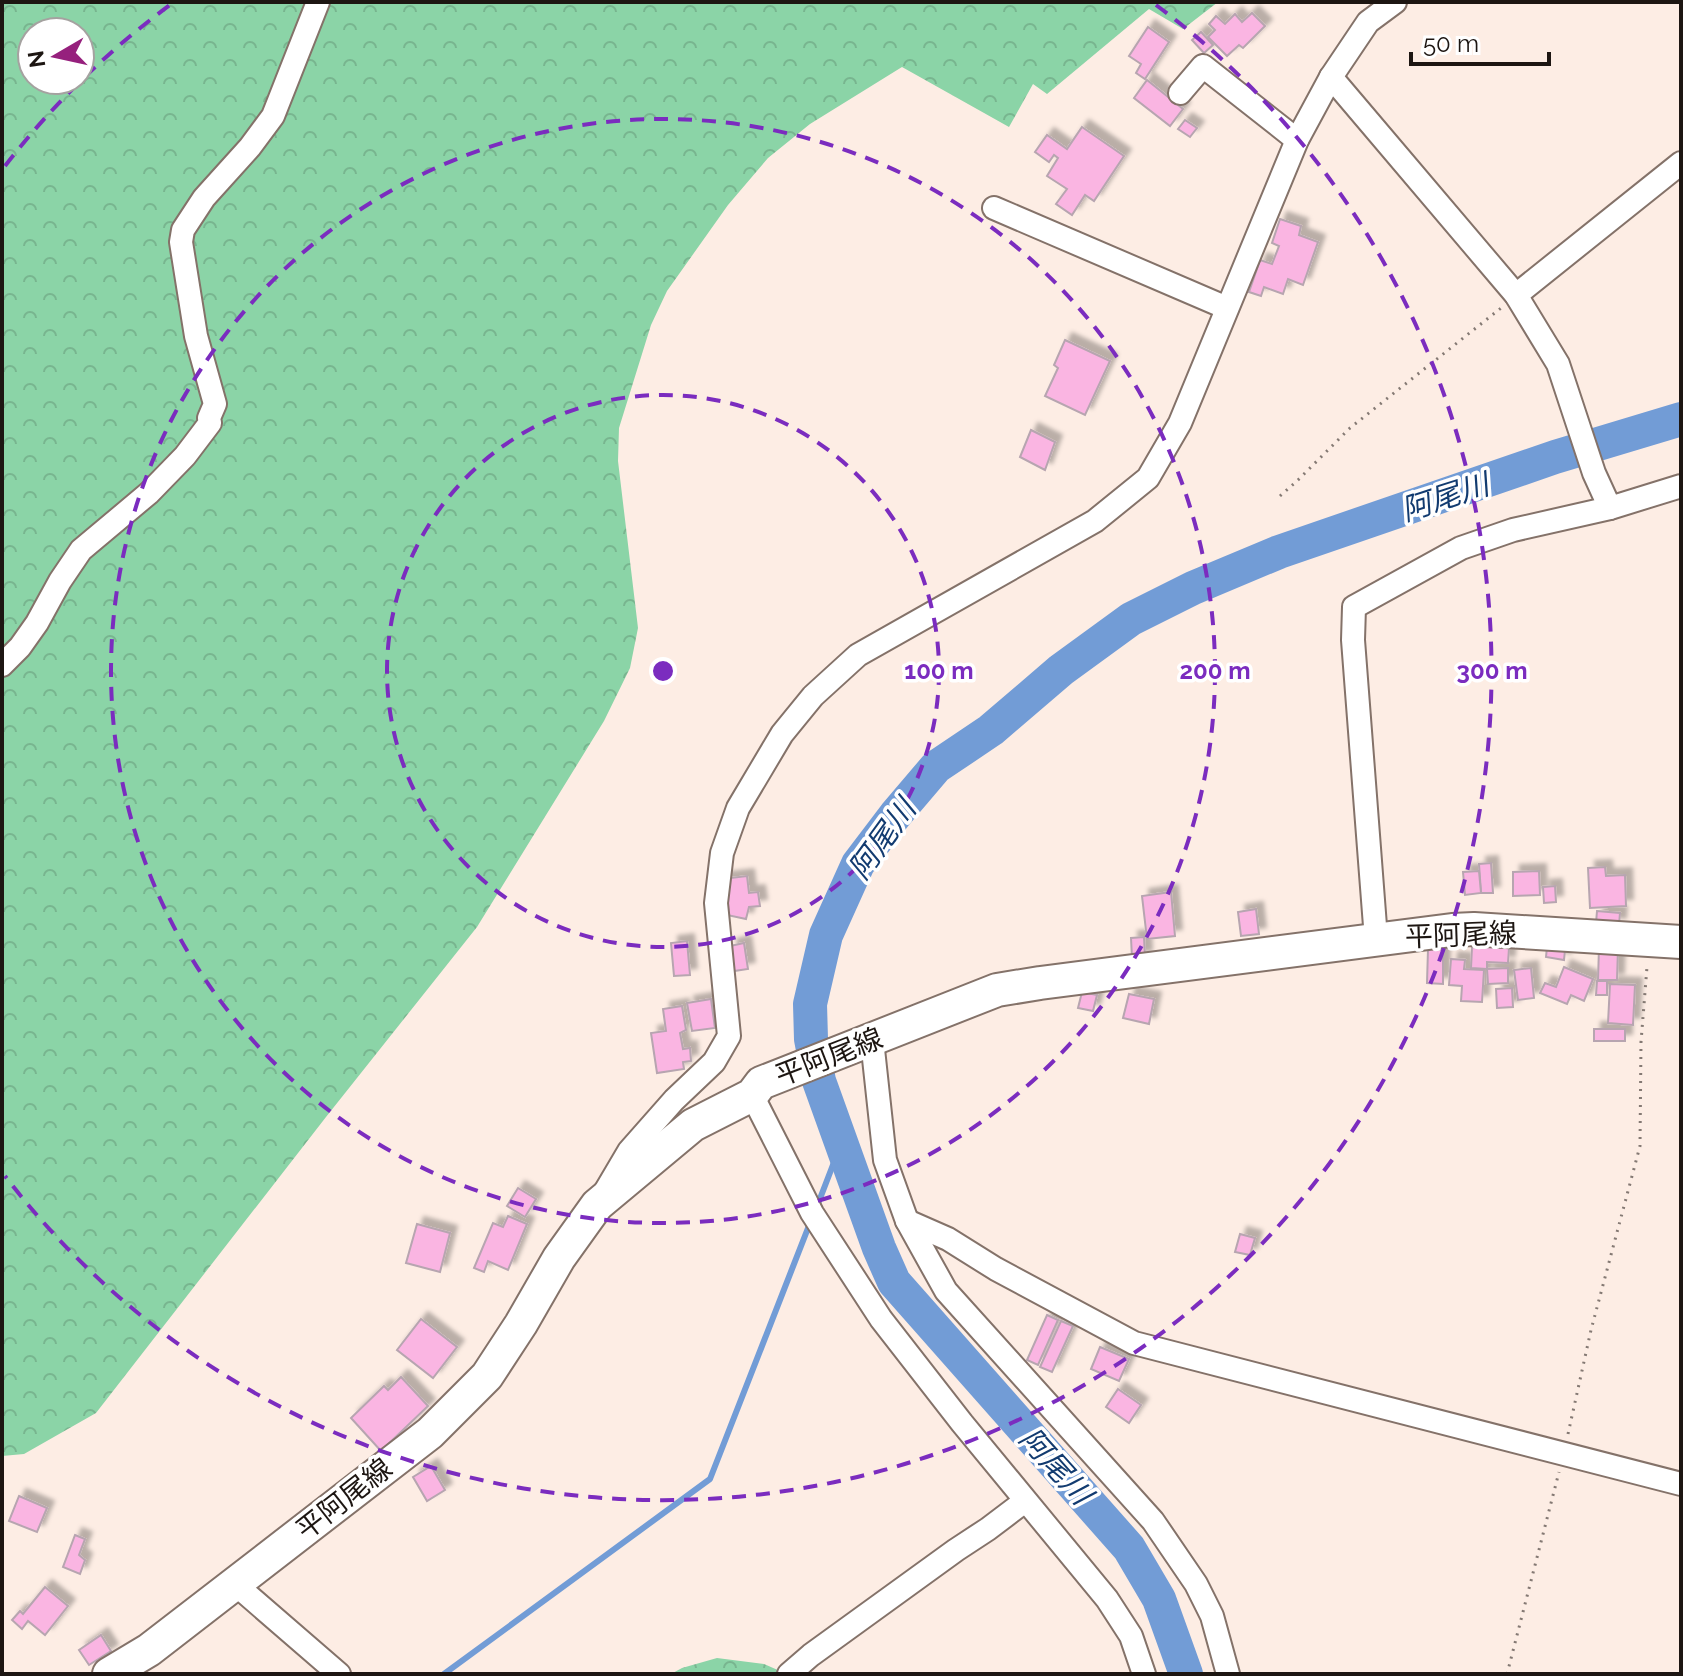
<svg xmlns="http://www.w3.org/2000/svg" width="1683" height="1676" font-family="Raleway,'Noto Sans JP',sans-serif">
  <style>
    .forest { fill: url(#forest-crowns); fill-rule: evenodd }
    .lines { fill: none; stroke-linecap: round; stroke-linejoin: round }
    .stream { stroke: #729cd6; stroke-width: 6 }
    .river { stroke: #729cd6; stroke-width: 34 }
    .building { fill: #fab5e2; stroke: #b7a5b0; stroke-width: 2; filter: url(#shadow) }
    .street-casing { stroke: #847269; stroke-width: 26 }
    .secondary-casing { stroke: #847269; stroke-width: 36 }
    .path { stroke: #847973; stroke-width: 3; stroke-dasharray: 2 6; stroke-linecap: butt }
    .street { stroke: #fff; stroke-width: 22 }
    .secondary { stroke: #fff; stroke-width: 32 }
    .ring { fill: none; stroke: #7b2cbf; stroke-width: 4; stroke-dasharray: 14 10 }
    .labels { text-anchor: middle; dominant-baseline: central; stroke-width: 7; stroke-linejoin: round; paint-order: stroke }
    .street-label { font-size: 28px; fill: #1d1612; stroke: #fff }
    .water-label { font-size: 30px; font-style: italic; fill: #123b70; stroke: #fff }
    .centre { fill: #7b2cbf; stroke: #fff; stroke-width: 4 }
    .ring-label { font-size: 24px; text-anchor: middle; font-weight: bold; fill: #7b2cbf; stroke: #fff; stroke-width: 7; stroke-linejoin: round; paint-order: stroke }
  </style>
  <defs>
    <pattern id="forest-crowns" width="20" height="18" patternUnits="userSpaceOnUse" patternTransform="scale(2)"><rect width="20" height="18" fill="#8bd4a7"/><path d="M2 6a3 3 0 1 1 6 0M12 15a3 3 0 1 1 6 0" fill="none" stroke="#78b58f"/></pattern>
    <filter id="shadow"><feDropShadow dx="7" dy="-7" stdDeviation="2" flood-color="#0004"/></filter>
  </defs>
  <rect width="100%" height="100%" fill="#fdede4"/>
  <g class="forest">
    <path d="M 2,2 L 1218,2 L 1183,29 L 1149,9 L 1047,94 L 1033,84 L 1009,127 L 902,67 L 810,124 L 768,158 L 728,205 L 667,291 L 651,325 L 619,428 L 618,461 L 638,628 L 630,668 L 604,721 L 477,927 L 326,1117 L 96,1413 L 24,1454 L 2,1456 ZM 32,32 L 80,32 L 80,80 L 32,80 Z"/>
    <polygon points="717,1658 764,1664 787,1674 671,1674 682,1668"/>
  </g>
  <g class="lines">
    <g class="stream">
      <polyline points="816,1209 841,1144"/>
      <polyline points="444,1674 710,1479 810,1223"/>
    </g>
    <polyline class="river" points="1186,1674 1159,1599 1129,1548 894,1282 879,1248 819,1081 811,1039 810,1004 826,935 858,864 896,814 936,767 991,730 1061,670 1131,619 1193,588 1279,552 1555,457 1681,419"/>
  </g>
  <g class="building">
    <polygon points="1252,13 1265,26 1243,48 1239,45 1227,56 1208,37 1215,30 1209,24 1216,16 1225,24 1235,14 1242,22"/>
    <polygon points="1148,27 1169,42 1145,79 1136,73 1141,64 1129,56"/>
    <polygon points="1201,32 1213,45 1204,53 1192,40"/>
    <polygon points="1147,80 1183,109 1170,126 1134,98"/>
    <polygon points="1185,120 1197,128 1190,137 1178,129"/>
    <polygon points="1082,127 1124,156 1094,201 1085,195 1072,215 1056,204 1067,189 1047,176 1058,158 1054,155 1049,162 1035,152 1047,135 1067,149"/>
    <polygon points="1280,219 1301,226 1299,235 1318,242 1303,285 1288,279 1283,294 1264,287 1261,296 1249,292 1260,260 1272,264 1279,246 1272,243"/>
    <polygon points="1065,340 1110,361 1085,415 1045,396 1058,368 1054,365"/>
    <polygon points="1031,430 1055,442 1045,470 1020,457"/>
    <polygon points="1491,863 1493,893 1481,893 1479,864"/>
    <polygon points="1605,867 1606,876 1625,875 1626,906 1590,908 1588,868"/>
    <polygon points="1479,871 1481,893 1465,895 1463,872"/>
    <polygon points="1539,871 1540,895 1513,896 1513,872"/>
    <polygon points="747,876 749,893 758,892 760,906 749,907 746,919 727,915 722,879"/>
    <polygon points="1555,886 1556,902 1544,903 1543,887"/>
    <polygon points="1171,892 1175,936 1147,939 1142,896"/>
    <polygon points="1256,909 1259,934 1241,936 1238,912"/>
    <polygon points="1597,911 1620,913 1619,925 1596,923"/>
    <polygon points="1144,937 1145,957 1132,958 1131,938"/>
    <polygon points="687,941 690,975 674,976 671,943"/>
    <polygon points="744,943 748,969 734,971 730,946"/>
    <polygon points="1472,947 1509,948 1508,963 1487,962 1487,969 1471,968"/>
    <polygon points="1547,947 1565,950 1564,960 1546,957"/>
    <polygon points="1599,947 1618,948 1617,980 1598,980"/>
    <polygon points="1428,949 1443,950 1443,984 1427,983"/>
    <polygon points="1451,959 1465,960 1464,969 1484,970 1482,1002 1461,1001 1462,986 1449,985"/>
    <polygon points="1564,967 1593,979 1584,1001 1571,995 1567,1004 1540,993 1545,983 1556,987"/>
    <polygon points="1508,968 1508,983 1488,984 1487,969"/>
    <polygon points="1531,968 1534,998 1518,1000 1514,970"/>
    <polygon points="1597,981 1607,981 1607,995 1596,995"/>
    <polygon points="1610,984 1635,985 1633,1025 1608,1023"/>
    <polygon points="1512,988 1513,1007 1497,1008 1496,989"/>
    <polygon points="1082,992 1097,995 1093,1011 1078,1008"/>
    <polygon points="1129,994 1154,999 1149,1024 1123,1018"/>
    <polygon points="711,999 715,1028 692,1031 687,1003"/>
    <polygon points="682,1006 686,1030 680,1033 683,1049 690,1048 691,1061 683,1062 684,1069 657,1073 651,1033 666,1031 663,1009"/>
    <rect x="1594" y="1029" width="31" height="12"/>
    <polygon points="518,1188 536,1199 525,1217 507,1206"/>
    <polygon points="508,1216 527,1224 508,1270 488,1261 484,1272 474,1268 493,1223 503,1227"/>
    <polygon points="417,1224 450,1233 440,1272 406,1263"/>
    <polygon points="1240,1234 1255,1238 1250,1255 1235,1252"/>
    <polygon points="1047,1315 1058,1320 1038,1365 1027,1360"/>
    <polygon points="421,1319 457,1347 433,1378 397,1350"/>
    <polygon points="1061,1321 1073,1326 1052,1372 1040,1367"/>
    <polygon points="1100,1347 1129,1359 1119,1381 1091,1369"/>
    <polygon points="401,1377 428,1406 381,1451 351,1418 384,1386 388,1390"/>
    <polygon points="1118,1389 1141,1405 1129,1423 1106,1407"/>
    <polygon points="431,1466 445,1490 427,1501 413,1477"/>
    <polygon points="19,1496 47,1508 37,1532 9,1521"/>
    <polygon points="75,1535 85,1539 79,1555 85,1560 80,1574 63,1567"/>
    <polygon points="45,1587 68,1606 45,1635 28,1621 22,1629 12,1620 20,1611 23,1614"/>
    <polygon points="101,1635 111,1651 89,1665 79,1650"/>
  </g>
  <g class="lines">
    <defs>
      <g id="street">
        <polyline points="1331,77 1516,295 1558,364 1594,473 1610,508"/>
        <polyline points="1180,93 1203,66 1297,140"/>
        <polyline points="994,208 1227,308"/>
        <polyline points="1516,295 1681,163"/>
        <polyline points="2,665 20,647 37,623 60,581 81,550 149,493 185,456 210,423 209,418 215,404 196,336 181,242 183,230 204,198 250,147 273,116 318,2"/>
        <polyline points="1376,939 1353,640 1354,607 1461,548 1513,530 1610,508 1681,486"/>
        <polyline points="872,1040 885,1160 907,1221 946,1291 1153,1521 1196,1584 1212,1616 1228,1674"/>
        <polyline points="752,1095 812,1213 881,1319 962,1423 1107,1599 1131,1636 1144,1674"/>
        <polyline points="606,1190 629,1151 674,1100 714,1062 729,1036 716,903 722,853 738,808 782,734 813,696 858,655 1095,521 1148,478 1180,423 1297,140 1331,77 1368,22 1395,2"/>
        <polyline points="907,1221 948,1239 996,1269 1134,1343 1681,1484"/>
        <polyline points="235,1584 339,1674"/>
        <polyline points="789,1674 811,1655 956,1550 988,1529 1025,1501"/>
      </g>
      <polyline id="secondary" points="109,1674 149,1650 430,1433 487,1376 521,1324 559,1258 597,1205 693,1125 752,1095 761,1083 997,990 1040,983 1452,930 1474,929 1681,942"/>
    </defs>
    <use href="#street" class="street-casing"/>
    <use href="#secondary" class="secondary-casing"/>
    <g class="path">
      <polyline points="1280,496 1298,480 1350,428 1501,308"/>
      <polyline points="1568,1434 1591,1330 1640,1146 1641,1042 1647,967"/>
      <polyline points="1507,1674 1559,1472"/>
    </g>
    <use href="#street" class="street"/>
    <use href="#secondary" class="secondary"/>
  </g>
  <g class="ring">
    <circle cx="663" cy="671" r="276"/>
    <circle cx="663" cy="671" r="552"/>
    <path d="M5 166A829 829 0 0 1 170 5M1156 5A829 829 0 1 1 5 1176"/>
  </g>
  <g class="labels">
    <g class="street-label">
      <text transform="translate(1461 935) rotate(-2)">平阿尾線</text>
      <text transform="translate(829 1057) rotate(-21)">平阿尾線</text>
      <text transform="translate(344 1499) rotate(-38)">平阿尾線</text>
    </g>
    <g class="water-label">
      <text transform="translate(1445 497) rotate(-18)">阿尾川</text>
      <text transform="translate(882 839) rotate(-54)">阿尾川</text>
      <text transform="translate(1056 1466) rotate(48)">阿尾川</text>
    </g>
  </g>
  <circle cx="663" cy="671" r="12" class="centre"/>
  <g class="ring-label">
    <text x="939" y="679">100 m</text>
    <text x="1215" y="679">200 m</text>
    <text x="1492" y="679">300 m</text>
  </g>
  <rect width="1683" height="1676" fill="none" stroke="#1d1612" stroke-width="8"/>
  <g transform="translate(56 56) rotate(261)"><circle r="38" fill="#ffffff" stroke="#a5a2a0" stroke-width="2"/>
  <path d="M0-6L14 30L0 20L-14 30Z" fill="#96207d"/>
  <text y="-12" font-size="22" font-weight="bold" text-anchor="middle" fill="#1d1612">N</text>
  </g>
  <path d="M1411 52v12h138v-12" fill="none" stroke="#1d1612" stroke-width="4"/>
  <text x="1423" y="52" font-size="24" fill="#1d1612" stroke="#ffffff" stroke-width="6" paint-order="stroke">50 m</text>
</svg>
